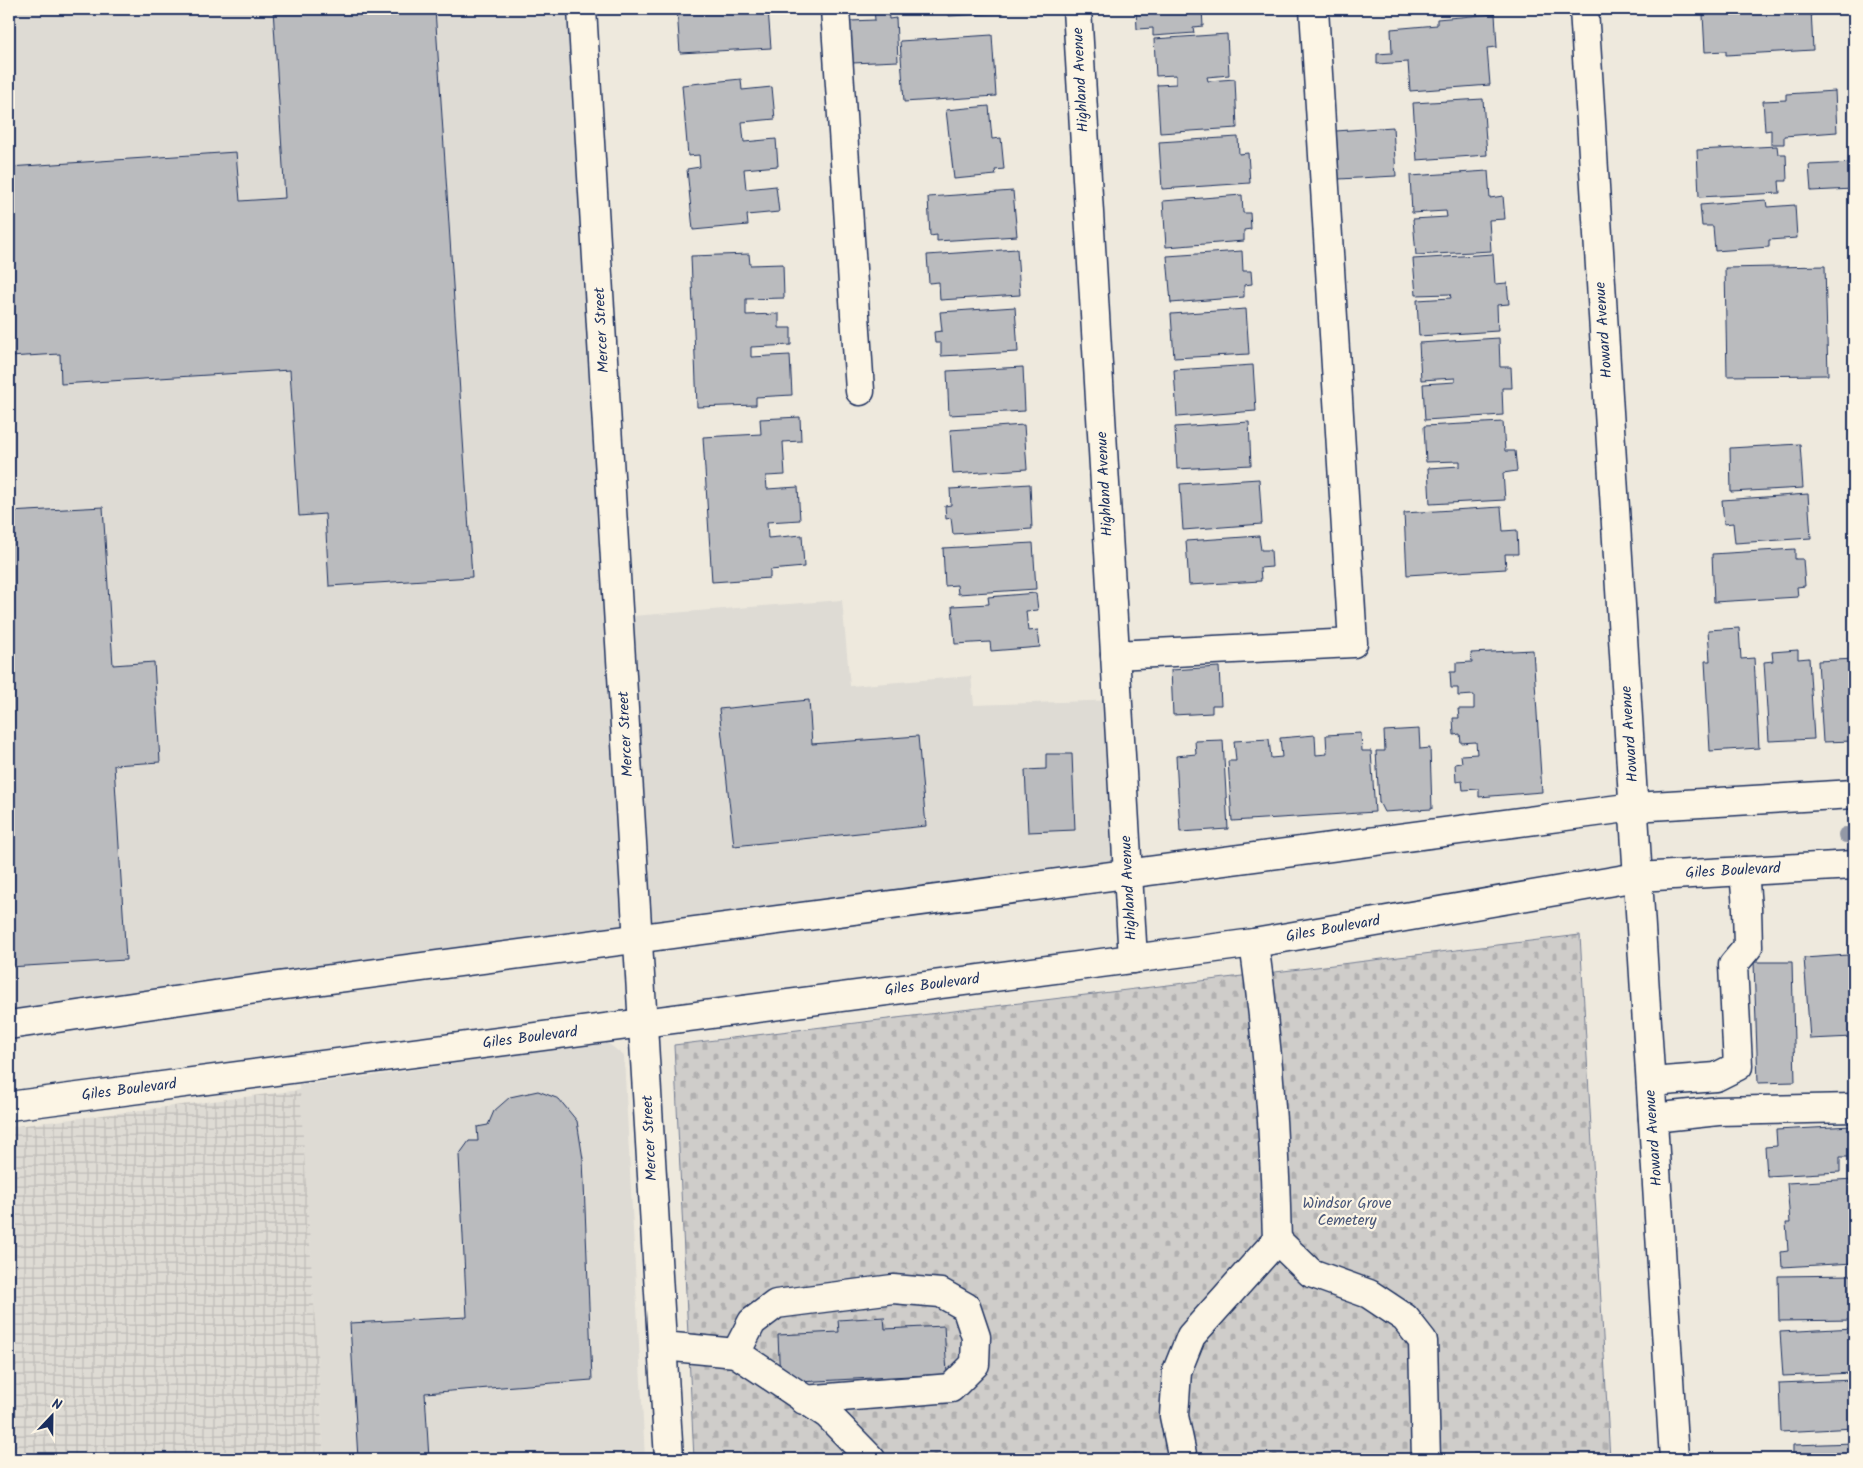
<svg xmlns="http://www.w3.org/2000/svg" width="1863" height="1468" font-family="Kalam,sans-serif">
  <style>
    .built { fill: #dedbd4 }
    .industrial { fill: url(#industrial-grid) }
    .cemetery { fill: url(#cemetery-stones); stroke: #757e94 }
    .building { fill: #babbbe; stroke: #1b2f5e }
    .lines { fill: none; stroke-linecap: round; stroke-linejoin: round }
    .minor-casing { stroke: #1b2f5e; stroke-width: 31 }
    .major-casing { stroke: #1b2f5e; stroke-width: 31 }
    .minor { stroke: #fcf5e5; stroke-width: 28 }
    .major { stroke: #fcf5e5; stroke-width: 28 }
    .tree { fill: #9398a6 }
    .labels { text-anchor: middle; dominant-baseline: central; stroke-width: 4.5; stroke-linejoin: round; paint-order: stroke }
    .street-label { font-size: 15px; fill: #1b2f5e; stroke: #fcf5e5 }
    .park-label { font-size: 15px; fill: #485679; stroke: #fcf5e5 }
  </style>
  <defs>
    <pattern id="industrial-grid" width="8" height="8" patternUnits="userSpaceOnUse" patternTransform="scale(1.25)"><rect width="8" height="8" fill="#dedbd4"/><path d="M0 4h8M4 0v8" fill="none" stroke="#bebcb8"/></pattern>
    <pattern id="cemetery-stones" width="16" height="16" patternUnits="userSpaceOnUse" patternTransform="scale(1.25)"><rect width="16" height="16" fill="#cfcdca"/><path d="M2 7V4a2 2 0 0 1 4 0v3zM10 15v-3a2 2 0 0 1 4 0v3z" fill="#b1b0b0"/></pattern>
  </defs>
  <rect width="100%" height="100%" fill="#eee9dd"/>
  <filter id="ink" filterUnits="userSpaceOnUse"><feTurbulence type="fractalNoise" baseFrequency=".02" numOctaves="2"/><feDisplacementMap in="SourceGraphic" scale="10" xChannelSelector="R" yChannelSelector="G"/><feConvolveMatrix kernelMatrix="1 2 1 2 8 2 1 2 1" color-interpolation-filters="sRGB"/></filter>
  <g filter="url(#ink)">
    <g class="built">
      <polygon points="9,9 582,9 619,617 842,600 850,686 971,676 974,705 1118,700 1128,874 9,1025"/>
      <polygon points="584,1044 609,1044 624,1056 645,1459 324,1459 299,1085 372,1076"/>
    </g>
    <polygon class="industrial" points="300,1090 324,1459 9,1459 9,1127"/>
    <polygon class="cemetery" points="1580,935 1610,1459 694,1459 674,1045"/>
    <g class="building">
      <polygon points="273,9 435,9 472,577 329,586 325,514 299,516 290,370 61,384 60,354 9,357 9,167 236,152 240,201 285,198"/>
      <polygon points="677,9 768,9 771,48 680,53"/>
      <polygon points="874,9 888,9 889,19 896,18 898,61 852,63 850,21 875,20"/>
      <polygon points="949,9 1003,9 1003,13 949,16"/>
      <polygon points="1136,9 1202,9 1203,26 1193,27 1194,33 1153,36 1153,28 1137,29"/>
      <polygon points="1811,9 1813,50 1726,55 1726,51 1705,52 1703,15"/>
      <polygon points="1495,14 1497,47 1487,48 1490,85 1410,91 1408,62 1377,64 1377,54 1392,53 1391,29 1437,25 1437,19"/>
      <polygon points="1227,34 1229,75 1207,77 1208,81 1235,79 1237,128 1160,133 1157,85 1176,84 1176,75 1156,76 1154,39"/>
      <polygon points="992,35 996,96 904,102 900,41"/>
      <polygon points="741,79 742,90 772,87 775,119 742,122 744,142 776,139 778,166 744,169 746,189 776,186 779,212 747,215 748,225 693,230 687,169 700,167 699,155 688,156 682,85"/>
      <polygon points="1835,91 1837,132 1784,136 1784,144 1771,144 1771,130 1765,131 1763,101 1786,100 1786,94"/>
      <polygon points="1483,99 1487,155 1417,160 1413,103"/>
      <polygon points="989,106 992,139 1001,138 1004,169 995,170 996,175 954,179 946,110"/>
      <polygon points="1393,127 1396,176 1339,179 1336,131"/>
      <polygon points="1238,137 1239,154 1248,153 1250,183 1162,189 1159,142"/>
      <polygon points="1777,146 1778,154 1786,154 1787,181 1779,181 1780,193 1699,197 1697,150"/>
      <polygon points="1854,163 1854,189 1811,191 1809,165"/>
      <polygon points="1488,171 1490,198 1503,196 1505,219 1489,220 1491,251 1416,255 1413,219 1447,217 1446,211 1412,213 1410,176"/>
      <polygon points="1013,191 1017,236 937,241 937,235 930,236 928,197"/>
      <polygon points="1242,195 1243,213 1250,213 1251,229 1244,230 1244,241 1166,247 1163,201"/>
      <polygon points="1766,200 1767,207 1795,205 1797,238 1769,240 1769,247 1715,251 1713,226 1702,226 1700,205"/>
      <polygon points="1017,249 1020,295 940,300 939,282 929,283 927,255"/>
      <polygon points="1242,251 1243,271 1251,271 1252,284 1244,285 1244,297 1171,303 1167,256"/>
      <polygon points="749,254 750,265 783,264 784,298 746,299 746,315 779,314 779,328 791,328 791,345 751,347 751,357 790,355 792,395 756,397 756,405 697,407 691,256"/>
      <polygon points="1493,254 1495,284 1507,283 1509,304 1497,305 1498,331 1419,336 1417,300 1451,298 1450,294 1416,295 1413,259"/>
      <polygon points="1825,266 1828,375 1727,376 1725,268"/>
      <polygon points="1015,307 1018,352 941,356 941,343 935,343 934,332 942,331 940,312"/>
      <polygon points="1246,309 1249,354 1174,358 1171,314"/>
      <polygon points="1499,338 1500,367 1511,367 1512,388 1502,388 1503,415 1425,420 1423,384 1455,382 1455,378 1421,380 1419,343"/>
      <polygon points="1253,365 1256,411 1177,417 1174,370"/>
      <polygon points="1023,367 1025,411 949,415 947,371"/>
      <polygon points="800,417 801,441 783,442 785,475 766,476 767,489 798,487 800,520 767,522 768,538 802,535 804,567 770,570 770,578 712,582 703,437 761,434 760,419"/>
      <polygon points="1249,422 1251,465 1177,469 1175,427"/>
      <polygon points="1503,422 1505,451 1515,451 1517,471 1503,473 1505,500 1430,504 1428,468 1460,466 1460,461 1426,462 1424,426"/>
      <polygon points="1024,425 1027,469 953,474 950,430"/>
      <polygon points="1800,444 1803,488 1731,492 1730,448"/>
      <polygon points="1259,479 1262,524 1183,530 1180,484"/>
      <polygon points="1030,484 1032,529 953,534 951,518 946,519 945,506 951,505 950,489"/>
      <polygon points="1808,494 1811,538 1735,543 1733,523 1724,524 1722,500"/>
      <polygon points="103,507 113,665 154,662 160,762 114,765 126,960 9,967 9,512"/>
      <polygon points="1501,507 1503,531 1517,530 1518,554 1505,554 1506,569 1407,575 1404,513"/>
      <polygon points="1259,536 1261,550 1271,550 1272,567 1260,568 1261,581 1189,585 1186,541"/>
      <polygon points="1033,543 1036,589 958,594 957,585 945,586 943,548"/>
      <polygon points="1795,549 1795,559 1803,559 1805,586 1797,587 1798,597 1714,602 1712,554"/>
      <polygon points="1036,593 1038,610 1026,611 1028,631 1038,630 1040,647 991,651 990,642 955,644 952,606 989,604 988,597"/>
      <polygon points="1739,628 1741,659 1754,658 1759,748 1710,751 1705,661 1710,661 1708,630"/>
      <polygon points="1533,650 1542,792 1479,797 1479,789 1463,790 1462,781 1456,782 1455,764 1462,763 1461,755 1477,754 1476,742 1461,743 1460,734 1454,735 1453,718 1459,718 1458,709 1474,709 1474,695 1458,696 1458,688 1451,688 1450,672 1456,672 1456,663 1472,662 1471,653"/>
      <polygon points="1798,650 1798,659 1809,658 1814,739 1769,741 1764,662 1773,661 1772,652"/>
      <polygon points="1854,659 1854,741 1823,742 1818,661"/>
      <polygon points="1219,667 1221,705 1212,705 1212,713 1173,715 1171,670"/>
      <polygon points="809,700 812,744 918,736 926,826 734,846 719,709"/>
      <polygon points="1419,729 1420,749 1430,748 1432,809 1384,812 1379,802 1376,751 1385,751 1384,731"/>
      <polygon points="1361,733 1362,751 1371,751 1375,812 1232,821 1228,761 1236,761 1234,741 1269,739 1271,758 1282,757 1280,738 1315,735 1316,755 1327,754 1326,735"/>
      <polygon points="1223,740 1228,829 1180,832 1176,756 1196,754 1195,741"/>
      <polygon points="1046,754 1072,754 1075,830 1028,832 1025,770 1046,769"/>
      <polygon points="1848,955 1853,1037 1810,1039 1804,958"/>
      <polygon points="1754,962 1792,962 1795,1082 1758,1083"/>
      <polygon points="538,1091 559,1099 577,1121 583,1159 592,1380 425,1393 429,1459 358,1459 350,1323 467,1317 459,1155 469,1141 478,1141 477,1127 488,1125 494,1111 510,1097"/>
      <polygon points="1852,1126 1854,1127 1854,1157 1840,1157 1840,1172 1767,1176 1765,1147 1777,1146 1776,1130"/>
      <polygon points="1854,1179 1854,1263 1782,1267 1781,1252 1788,1251 1786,1223 1790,1223 1787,1183"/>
      <polygon points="1854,1275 1854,1320 1779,1321 1778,1276"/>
      <polygon points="884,1317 885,1329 944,1326 947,1374 780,1383 778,1335 839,1332 838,1320"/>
      <polygon points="1854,1328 1854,1373 1783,1376 1780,1332"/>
      <polygon points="1854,1380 1854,1428 1781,1432 1779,1383"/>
      <polygon points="1854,1443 1854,1459 1793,1459 1793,1445"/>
    </g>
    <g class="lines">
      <defs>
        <g id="minor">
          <polyline points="582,9 669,1459"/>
          <polyline points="835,9 860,391"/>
          <polyline points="1077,9 1133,959"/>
          <polyline points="1115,655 1353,643 1314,9"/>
          <polyline points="9,1025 270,987 1634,807 1854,794"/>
          <polyline points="1651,1082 1716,1077 1738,1066 1733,965 1748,947 1747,908 1744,871"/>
          <polyline points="9,1106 1254,943 1637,877 1854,865"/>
          <polyline points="1653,1118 1718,1111 1854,1108"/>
          <polyline points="1277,1240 1311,1273 1369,1294 1405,1318 1423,1341 1426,1459"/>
          <polyline points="663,1346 736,1353 827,1414 871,1459"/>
          <polyline points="736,1353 752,1322 776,1304 893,1289 941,1293 966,1307 976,1337 975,1364 951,1388 804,1400"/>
          <path d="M 1183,1459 L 1174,1416 L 1177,1371 L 1191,1336 L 1277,1240 C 1275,1141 1268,1042 1254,943"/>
        </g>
        <polyline id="major" points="1584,9 1674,1459"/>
      </defs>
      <use href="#minor" class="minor-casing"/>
      <use href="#major" class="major-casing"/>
      <use href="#minor" class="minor"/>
      <use href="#major" class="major"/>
    </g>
    <circle class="tree" cx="1846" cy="835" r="8"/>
  </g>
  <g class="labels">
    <g class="street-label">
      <text transform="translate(1081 80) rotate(-93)">Highland Avenue</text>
      <text transform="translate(602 330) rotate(-93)">Mercer Street</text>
      <text transform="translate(1604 330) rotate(-94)">Howard Avenue</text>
      <text transform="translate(1105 484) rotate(-93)">Highland Avenue</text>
      <text transform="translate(626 734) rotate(-93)">Mercer Street</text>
      <text transform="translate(1630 734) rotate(-94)">Howard Avenue</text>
      <text transform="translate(1733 871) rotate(-3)">Giles Boulevard</text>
      <text transform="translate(1129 888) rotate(-93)">Highland Avenue</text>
      <text transform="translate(1333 929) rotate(-10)">Giles Boulevard</text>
      <text transform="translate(932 985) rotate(-7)">Giles Boulevard</text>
      <text transform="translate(530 1038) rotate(-7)">Giles Boulevard</text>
      <text transform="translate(129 1090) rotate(-7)">Giles Boulevard</text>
      <text transform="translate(650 1138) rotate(-93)">Mercer Street</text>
      <text transform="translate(1654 1138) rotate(-94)">Howard Avenue</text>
    </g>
    <g class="park-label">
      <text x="1347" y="1204">Windsor Grove<tspan x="1347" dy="17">Cemetery</tspan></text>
    </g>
  </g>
  <rect width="1863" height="1468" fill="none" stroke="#fcf5e5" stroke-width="30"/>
  <rect x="15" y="15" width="1833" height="1438" fill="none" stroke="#1b2f5e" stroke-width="2" filter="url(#ink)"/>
  <g transform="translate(52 1416) rotate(22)" stroke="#fcf5e5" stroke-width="4" paint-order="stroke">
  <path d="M0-4L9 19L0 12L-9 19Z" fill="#1b2f5e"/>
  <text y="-8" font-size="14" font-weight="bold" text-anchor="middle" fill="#1b2f5e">N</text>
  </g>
</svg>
